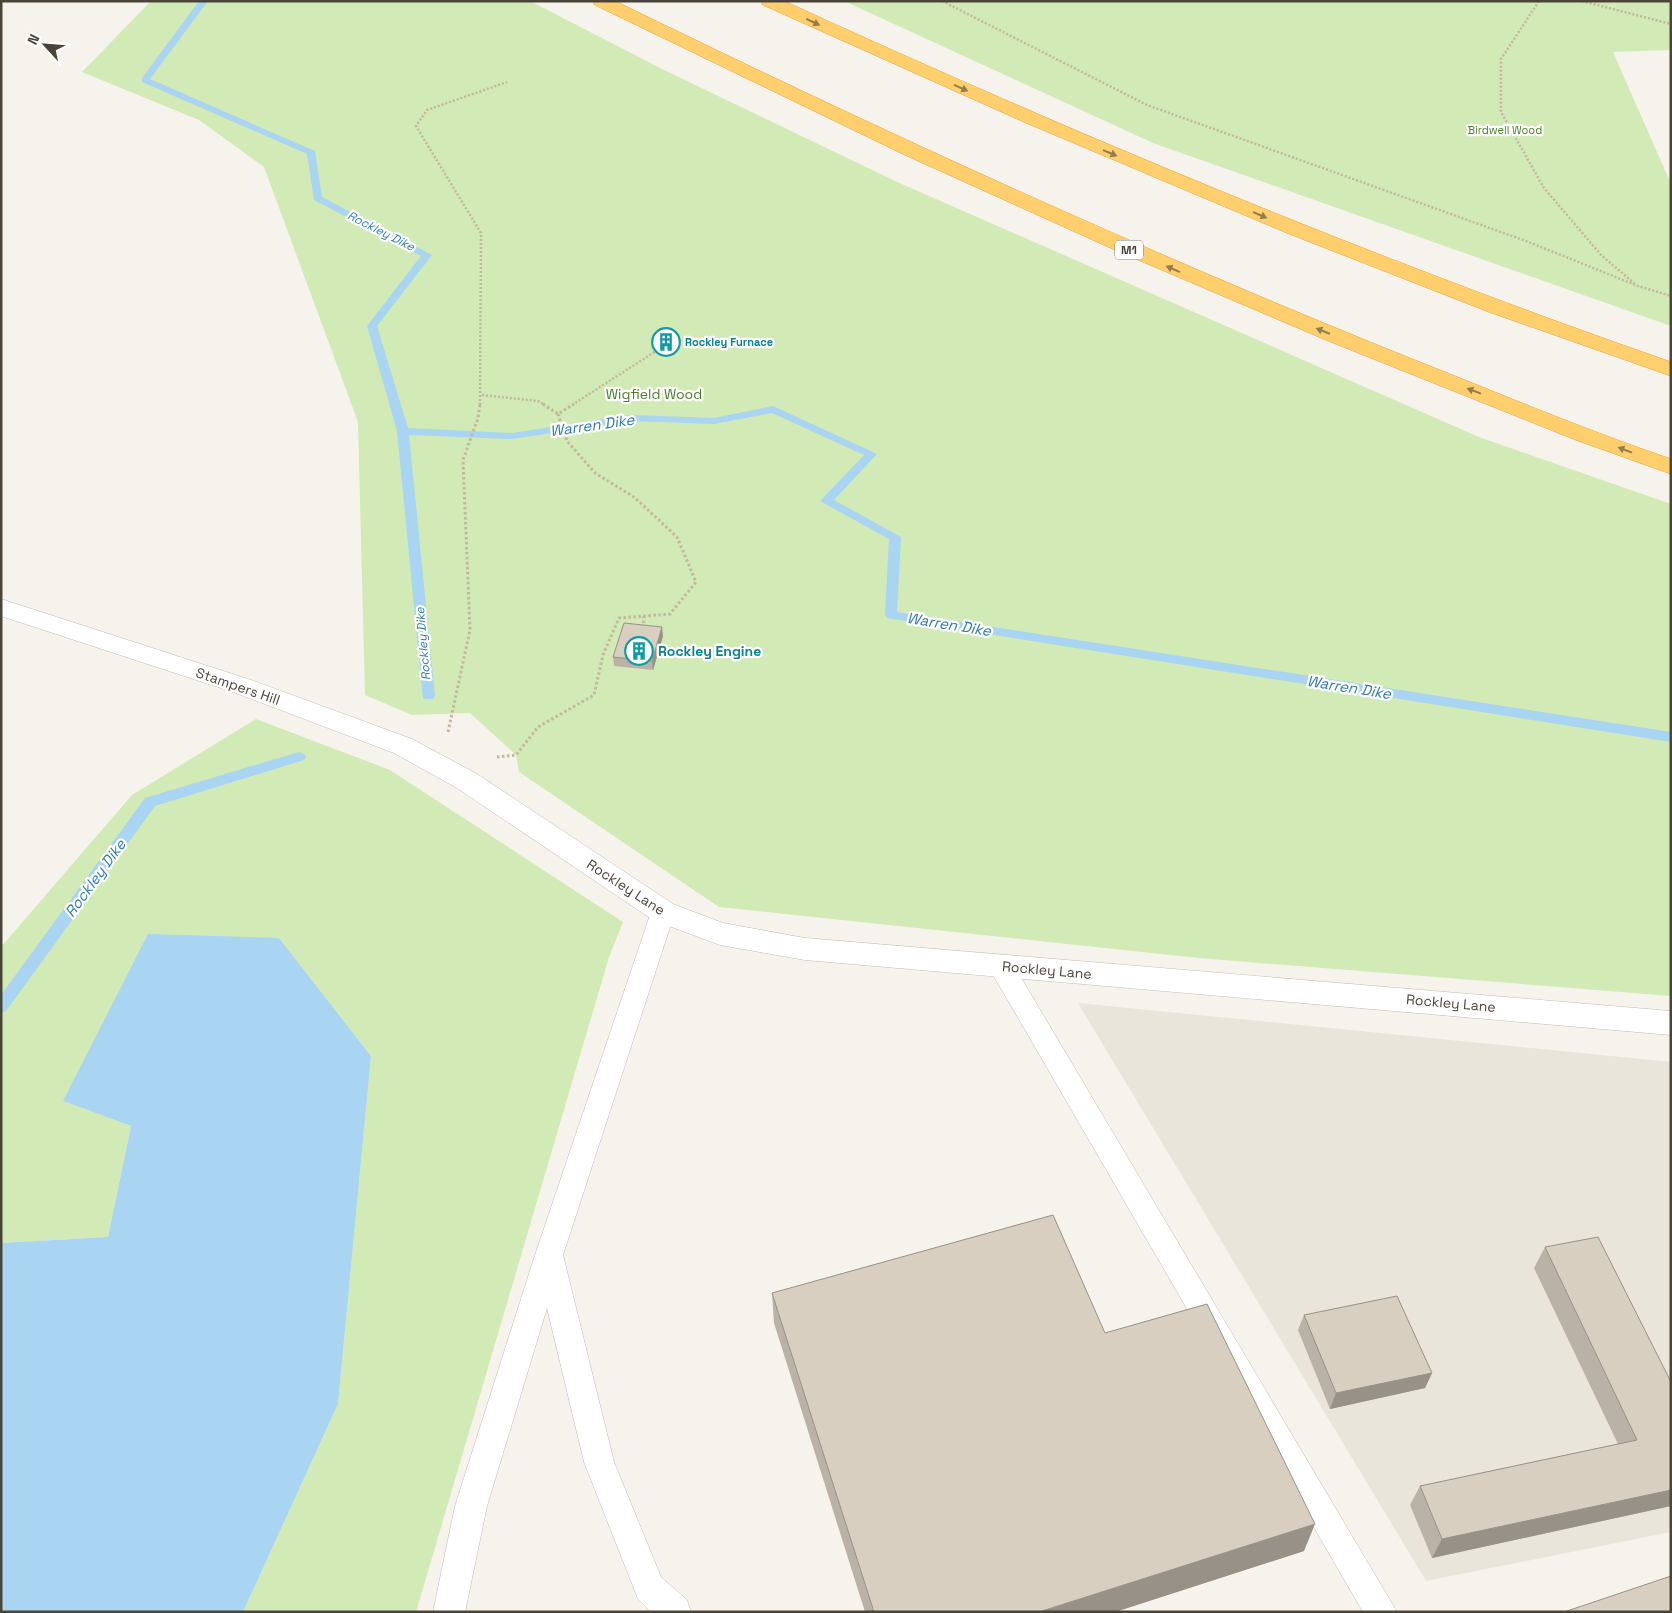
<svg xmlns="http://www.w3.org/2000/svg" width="1672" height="1613" font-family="'Space Grotesk',sans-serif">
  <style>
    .residential { fill: #eae5da }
    .green { fill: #d2eab5 }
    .water { fill: #a9d4f2 }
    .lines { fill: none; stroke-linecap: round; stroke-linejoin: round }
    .stream { fill: #a9d4f2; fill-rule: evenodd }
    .service-casing { stroke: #c2bbae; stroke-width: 1 }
    .tertiary-casing { stroke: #c2bbae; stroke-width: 1 }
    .motorway-casing { stroke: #e0a43c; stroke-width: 1 }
    .path-far1 { stroke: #c4b79f; stroke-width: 2.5; stroke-dasharray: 2 2; stroke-linecap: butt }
    .path { stroke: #c4b79f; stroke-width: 3; stroke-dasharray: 2.5 2.5; stroke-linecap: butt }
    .service { fill: #fff; fill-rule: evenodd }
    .tertiary { fill: #fff; fill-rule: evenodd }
    .motorway { fill: #ffcf6e; fill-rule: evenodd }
    .wall { fill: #bab2a6 }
    .shaded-wall { fill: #979187 }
    .building { fill: #d8cfc1; stroke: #979187 }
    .oneway { fill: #937c4e }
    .labels { text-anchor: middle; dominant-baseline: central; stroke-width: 4.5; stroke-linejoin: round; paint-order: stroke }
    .far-park-label { font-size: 11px; fill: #4a7f2a; stroke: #fff }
    .far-culture-label { font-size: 11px; font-weight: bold; fill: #0d838f; stroke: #fff; text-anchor: start }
    .far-water-label { font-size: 12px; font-style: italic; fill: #2e7ab2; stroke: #fff }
    .shield { fill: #fff; stroke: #817c74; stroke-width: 1 }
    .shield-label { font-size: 12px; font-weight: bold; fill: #4b4439 }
    .park-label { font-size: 14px; fill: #4a7f2a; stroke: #fff }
    .culture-label { font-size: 14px; font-weight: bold; fill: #0d838f; stroke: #fff; text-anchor: start }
    .street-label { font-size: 14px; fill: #4b4439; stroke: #fff }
    .water-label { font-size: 15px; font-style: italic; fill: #2e7ab2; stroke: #fff }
  </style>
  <rect width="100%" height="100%" fill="#f6f3ec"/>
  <polygon class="residential" points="1078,1003 1671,1062 1671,1532 1426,1581"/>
  <g class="green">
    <polygon points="151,1 530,1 664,70 895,181 1479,437 1671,504 1671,996 1198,958 719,907 519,772 516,755 470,713 412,715 365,695 358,422 264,167 199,120 82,72"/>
    <polygon points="844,1 1671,1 1671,50 1613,52 1671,184 1671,326 1153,143"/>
    <polygon points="256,719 390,770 623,922 609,957 416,1612 243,1612 338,1404 371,1056 279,938 63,1101 131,1126 108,1237 1,1243 1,947 132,795"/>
  </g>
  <polygon class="water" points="148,934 279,938 371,1056 338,1404 243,1612 1,1612 1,1243 108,1237 131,1126 63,1101"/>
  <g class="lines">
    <g class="stream">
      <polygon points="199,1 208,1 150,79 315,151 322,197 432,255 377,326 408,428 512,433 631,415 714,418 773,406 877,454 834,500 901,537 897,612 1671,732 1671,742 887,618 885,615 889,539 820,501 864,455 772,413 714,424 631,421 512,439 409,435 435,696 433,699 423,699 397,431 367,326 421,256 314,200 307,154 142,82 142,78"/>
      <polygon points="299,752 304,754 306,757 304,760 155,806 6,1011 1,1013 1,995 145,798"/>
    </g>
    <defs>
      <g id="service">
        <polygon points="663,902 672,905 675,912 563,1255 614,1462 661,1577 687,1600 691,1612 651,1612 638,1599 584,1462 547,1308 487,1506 465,1612 433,1612 455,1506 535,1255 651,912 654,905"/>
        <polygon points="1001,956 1010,959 1397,1612 1363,1612 992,973 988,966 992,959"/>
      </g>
      <polygon id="tertiary" points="1,599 251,680 412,739 477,774 673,904 723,923 805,938 1671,1011 1671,1035 805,960 720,945 653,920 457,788 394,753 233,692 1,616"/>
      <g id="motorway">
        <path d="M 593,1 L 615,1 C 879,130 1145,252 1417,361 C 1501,394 1585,430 1671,459 L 1671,474 L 1576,440 L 1326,340 L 1115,250 L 905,155 L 595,5 Z"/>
        <path d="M 761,1 L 784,1 C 1074,134 1369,257 1671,362 L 1671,376 L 1489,312 L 1287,233 L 1024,122 L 763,5 Z"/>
      </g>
    </defs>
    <use href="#service" class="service-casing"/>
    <use href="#tertiary" class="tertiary-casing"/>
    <use href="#motorway" class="motorway-casing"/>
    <g class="path-far1">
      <polyline points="942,1 1147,105 1526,241 1638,286 1671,296"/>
      <polyline points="1539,1 1501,59 1501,112 1544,188 1601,255 1635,284"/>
      <polyline points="1582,1 1671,24"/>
      <polyline points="482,395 538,401 545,405"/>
      <polyline points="480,405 481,233 416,126 427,110 507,82"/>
      <polyline points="572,405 656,351"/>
    </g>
    <g class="path">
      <polyline points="543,404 558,414 574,404"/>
      <polyline points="643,628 644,616"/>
      <polyline points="448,732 470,630 463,460 478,418 480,404"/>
      <polyline points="497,757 516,755 538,727 594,695 603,655 619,618 670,614 696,582 677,537 634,497 595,473 567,441 558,414"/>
    </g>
    <use href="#service" class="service"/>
    <use href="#tertiary" class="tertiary"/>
    <use href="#motorway" class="motorway"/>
  </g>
  <g class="wall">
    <polygon points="663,636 653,670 614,666 613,657"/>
    <polygon points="1545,1247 1671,1382 1671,1506 1432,1558 1410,1505 1420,1486 1618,1444 1534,1268"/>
    <polygon points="772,1293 1105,1333 1304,1551 1115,1612 865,1612 774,1323"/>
    <polygon points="1304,1315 1432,1373 1425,1388 1330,1409 1298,1330"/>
  </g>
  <g class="shaded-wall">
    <polygon points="662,627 663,636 653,670 652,661"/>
    <polygon points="1432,1373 1425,1388 1330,1409 1336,1393"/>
    <polygon points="1671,1490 1671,1506 1432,1558 1442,1539"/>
    <polygon points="1315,1524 1304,1551 1115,1612 1039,1612"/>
  </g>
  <g class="building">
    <polygon points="624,623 662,627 652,661 613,657"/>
    <polygon points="1053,1215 1105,1333 1207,1304 1315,1524 1039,1612 874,1612 772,1293"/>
    <polygon points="1598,1237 1671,1382 1671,1490 1442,1539 1420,1486 1637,1440 1545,1247"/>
    <polygon points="1397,1296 1432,1373 1336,1393 1304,1315"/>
    <polygon points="1671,1576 1671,1612 1564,1612"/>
  </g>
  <defs><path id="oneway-solid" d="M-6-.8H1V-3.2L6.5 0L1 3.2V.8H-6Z" transform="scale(1.25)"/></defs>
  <g class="oneway">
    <use href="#oneway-solid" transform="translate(813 22) rotate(25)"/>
    <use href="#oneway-solid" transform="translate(961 88) rotate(24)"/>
    <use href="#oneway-solid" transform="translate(1110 153) rotate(23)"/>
    <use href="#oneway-solid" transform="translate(1260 215) rotate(23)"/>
    <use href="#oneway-solid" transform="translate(1173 269) rotate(-156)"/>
    <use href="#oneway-solid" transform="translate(1323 331) rotate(-158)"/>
    <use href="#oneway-solid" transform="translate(1474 391) rotate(-159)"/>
    <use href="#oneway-solid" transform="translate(1625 450) rotate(-159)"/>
  </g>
  <defs>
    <symbol id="building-ring" viewBox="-11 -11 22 22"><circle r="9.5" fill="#fff" stroke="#0f9aa8" stroke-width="1.5"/><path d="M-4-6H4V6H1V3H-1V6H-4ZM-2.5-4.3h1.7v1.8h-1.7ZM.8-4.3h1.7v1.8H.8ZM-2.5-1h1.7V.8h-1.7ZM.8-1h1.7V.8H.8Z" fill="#0f9aa8"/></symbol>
  </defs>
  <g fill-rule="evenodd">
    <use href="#building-ring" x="650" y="326" width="32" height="32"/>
    <use href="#building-ring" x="623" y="635" width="32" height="32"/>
  </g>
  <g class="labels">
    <g class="far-park-label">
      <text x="1505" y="130">Birdwell Wood</text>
    </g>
    <g class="far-culture-label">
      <text x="685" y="342">Rockley Furnace</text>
    </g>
    <g class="far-water-label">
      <text transform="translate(381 231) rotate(27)">Rockley Dike</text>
      <text transform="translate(423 644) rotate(-95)">Rockley Dike</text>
    </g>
    <rect class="shield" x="1115" y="240.5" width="28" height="19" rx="4"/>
    <g class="shield-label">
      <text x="1129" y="250">M1</text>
    </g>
    <g class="park-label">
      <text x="654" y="394">Wigfield Wood</text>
    </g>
    <g class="culture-label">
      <text x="658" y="651">Rockley Engine</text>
    </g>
    <g class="street-label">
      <text transform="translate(238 686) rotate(19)">Stampers Hill</text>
      <text transform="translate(626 887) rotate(33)">Rockley Lane</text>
      <text transform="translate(1047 970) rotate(5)">Rockley Lane</text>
      <text transform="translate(1451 1003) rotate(5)">Rockley Lane</text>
    </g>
    <g class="water-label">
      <text transform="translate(592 425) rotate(-8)">Warren Dike</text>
      <text transform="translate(949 624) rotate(9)">Warren Dike</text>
      <text transform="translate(1349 687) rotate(9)">Warren Dike</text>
      <text transform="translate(95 878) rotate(-54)">Rockley Dike</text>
    </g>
  </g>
  <rect width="1672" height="1613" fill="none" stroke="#4b4439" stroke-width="5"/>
  <g transform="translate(45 45) rotate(296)" stroke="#ffffff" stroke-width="4" paint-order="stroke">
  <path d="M0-4L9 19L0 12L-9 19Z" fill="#4b4439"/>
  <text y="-8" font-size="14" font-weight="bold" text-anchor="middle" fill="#4b4439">N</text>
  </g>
</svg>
